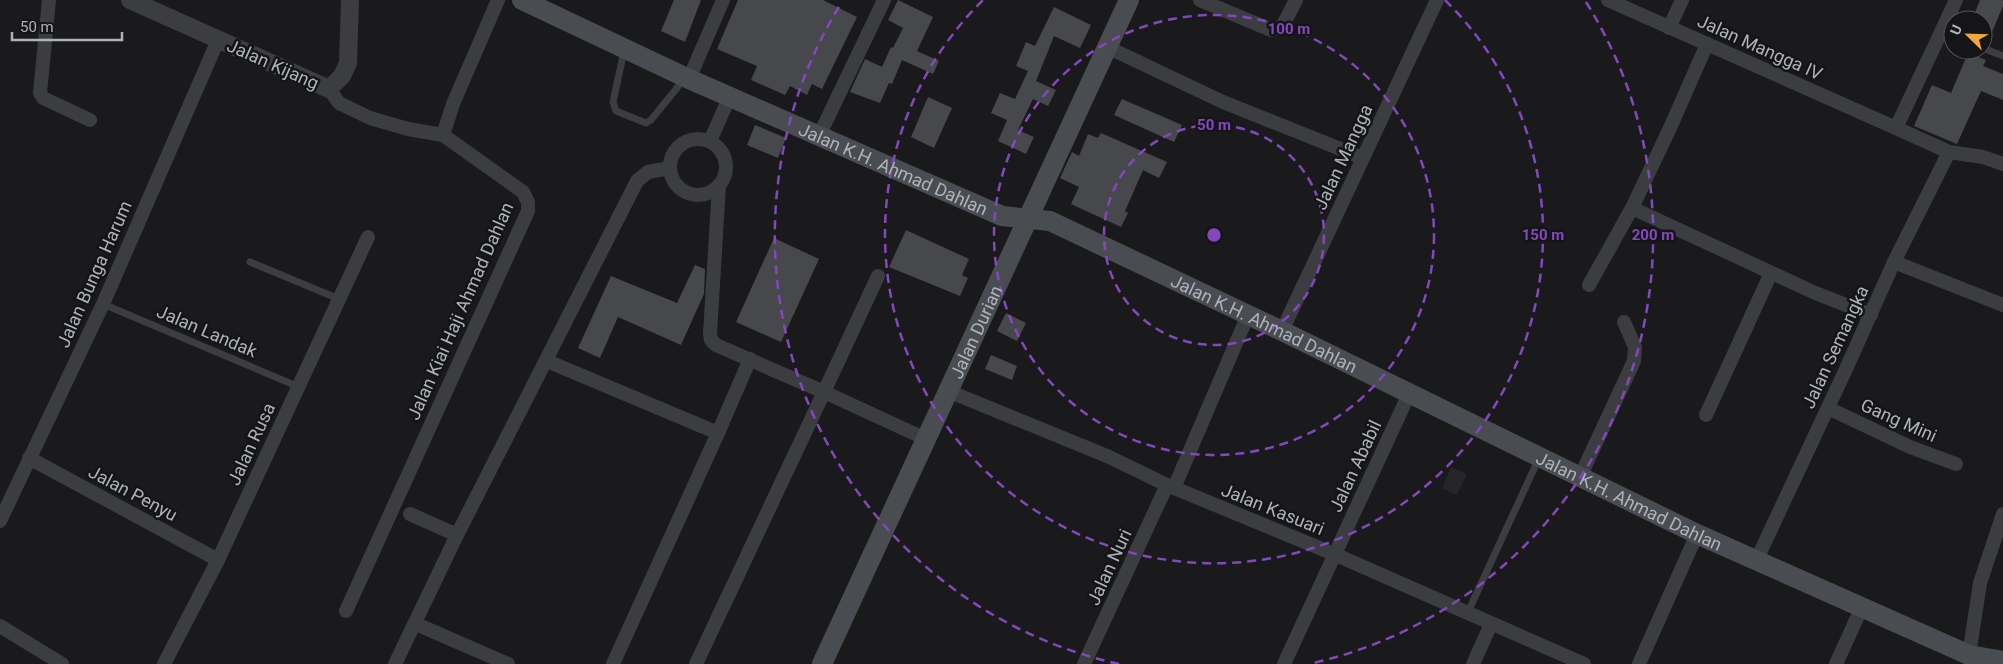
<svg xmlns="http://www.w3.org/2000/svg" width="2003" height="664" font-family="Roboto,sans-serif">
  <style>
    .built { fill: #262629 }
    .building { fill: #47484c }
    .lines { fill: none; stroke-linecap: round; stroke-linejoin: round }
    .service { stroke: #3b3d41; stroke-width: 7 }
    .minor { stroke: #3b3d41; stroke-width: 14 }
    .tertiary { stroke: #3b3d41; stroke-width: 18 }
    .secondary { stroke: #494c51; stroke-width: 20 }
    .ring { fill: none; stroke: #8547be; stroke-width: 2.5; stroke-dasharray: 9 6 }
    .labels { text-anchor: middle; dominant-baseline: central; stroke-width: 5; stroke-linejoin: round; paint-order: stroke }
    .street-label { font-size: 18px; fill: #adb3bb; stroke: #151517 }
    .centre { fill: #8547be; stroke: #151517; stroke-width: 2.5 }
    .ring-label { font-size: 15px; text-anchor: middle; font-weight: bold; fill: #8547be; stroke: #151517; stroke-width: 5; stroke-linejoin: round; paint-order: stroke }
  </style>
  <rect width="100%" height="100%" fill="#1a1a1c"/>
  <polygon class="built" points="1451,467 1467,474 1457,495 1442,488"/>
  <g class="building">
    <polygon points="674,0 701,0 685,42 661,31"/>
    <polygon points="738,0 823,0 857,17 822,89 812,84 807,95 790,86 785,95 751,80 757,66 717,49"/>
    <polygon points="898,0 933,17 917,51 939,61 933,74 902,60 892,84 889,83 880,103 850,92 865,59 882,67 891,47 893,48 903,28 888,20"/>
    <polygon points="1980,0 2003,0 2003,6 1987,44 1983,43 1983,20 1972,20"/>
    <polygon points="1054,7 1091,25 1080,48 1054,36 1036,81 1056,90 1048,106 1033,99 1018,130 1034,137 1026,154 998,141 1007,120 991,113 1000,93 1015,99 1028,71 1016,66 1026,42 1035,46"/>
    <polygon points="1968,53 1986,60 1983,66 2003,74 2003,100 1981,91 1957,144 1914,126 1932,85 1951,93"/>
    <polygon points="928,97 952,108 934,148 911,137"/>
    <polygon points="1122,99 1182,125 1174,142 1114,115"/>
    <polygon points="755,125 786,138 778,158 747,145"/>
    <polygon points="1101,133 1167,162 1159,178 1143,170 1125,211 1128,213 1121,227 1071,204 1079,187 1060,178 1072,152 1079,156 1088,134 1098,138"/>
    <polygon points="906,230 969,259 962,275 968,278 960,296 889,267"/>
    <polygon points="774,238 819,259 781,342 736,322"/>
    <polygon points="695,265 705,269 704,294 681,345 618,317 600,358 578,348 611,276 677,303"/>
    <polygon points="1006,313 1026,323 1017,341 997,331"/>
    <polygon points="991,355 1017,366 1012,380 985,369"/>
  </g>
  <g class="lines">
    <g class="service">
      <polyline points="1942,30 1953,35"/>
      <polyline points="1983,48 2003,56"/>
      <polyline points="624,51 613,102 616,111 646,123 651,120 685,78"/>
      <polyline points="250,262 339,299"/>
      <polyline points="103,304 299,387"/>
      <polyline points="1468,612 1539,458"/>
    </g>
    <g class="minor">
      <polyline points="49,0 40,93 43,98 90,120"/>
      <polyline points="1200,0 1271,30 1282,27 1296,0"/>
      <polyline points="1608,0 1896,128"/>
      <polyline points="1669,28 1682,0"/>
      <polyline points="1107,47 1223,102 1363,158"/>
      <polyline points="689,79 723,0"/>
      <polyline points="329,89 339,103 370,118 408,129 443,135 523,192 528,202 528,211 346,611"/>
      <polyline points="443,135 453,104 498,0"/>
      <polyline points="819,136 884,0"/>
      <circle cx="698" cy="167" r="28"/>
      <polyline points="710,141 730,96"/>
      <polyline points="1949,152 1983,157 2003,164"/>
      <polyline points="719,185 710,334 711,340 716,345 824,392 878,276"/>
      <polyline points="1632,208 1813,292 1871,315"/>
      <polyline points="1894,262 2003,305"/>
      <polyline points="1589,285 1632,208 1670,128 1707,44"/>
      <polyline points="1282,331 1437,0"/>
      <polyline points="547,361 718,433"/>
      <polyline points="948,391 1107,456 1167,485 1334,554 1584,664"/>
      <polyline points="1828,408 1910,447 1956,464"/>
      <polyline points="1706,415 1771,273"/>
      <polyline points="29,458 218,560"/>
      <polyline points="1580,477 1634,361 1635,347 1624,322"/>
      <polyline points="1174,488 1248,315"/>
      <polyline points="410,514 457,535"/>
      <polyline points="0,521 103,304 218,40"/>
      <polyline points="1757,559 1846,369 1894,262 1949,152 1896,128 1956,0"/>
      <polyline points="416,624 508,664"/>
      <polyline points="0,626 62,664"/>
      <polyline points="1969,655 1980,583 2003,514"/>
      <polyline points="164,664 218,560 368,237"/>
      <polyline points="395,664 457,535 637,181 648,172 670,168"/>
      <polyline points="613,664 718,433 750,359"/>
      <polyline points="696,664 824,392 926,439"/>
      <polyline points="1084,664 1167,485"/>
      <polyline points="1284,664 1409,394"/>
      <polyline points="1473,664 1491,624"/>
      <polyline points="1639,664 1697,534"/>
      <polyline points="1836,664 1862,607"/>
    </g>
    <polyline class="tertiary" points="130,0 329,89 342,76 348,63 350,0"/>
    <g class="secondary">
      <path id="s1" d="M 522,0 L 689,79 L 1002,216 L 1050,221 L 1282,331 L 1697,534 L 1969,655 L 2003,661"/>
      <path id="s2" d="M 822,664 L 1129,0"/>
    </g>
  </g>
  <g class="ring">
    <circle cx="1214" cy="235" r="110"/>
    <circle cx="1214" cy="235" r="220"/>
    <path d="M1445 0A329 329 0 1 1 983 0"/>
    <path d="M1119 664A439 439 0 0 1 842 2M1586 2A439 439 0 0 1 1309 664"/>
  </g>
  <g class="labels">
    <g class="street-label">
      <text transform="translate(1760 47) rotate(24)">Jalan Mangga IV</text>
      <text transform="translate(273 64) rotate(24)">Jalan Kijang</text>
      <text transform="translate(1343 157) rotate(-65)">Jalan Mangga</text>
      <text stroke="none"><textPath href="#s1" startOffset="408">Jalan K.H. Ahmad Dahlan</textPath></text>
      <text transform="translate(94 274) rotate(-66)">Jalan Bunga Harum</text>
      <text transform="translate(460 311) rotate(-66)">Jalan Kiai Haji Ahmad Dahlan</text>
      <text stroke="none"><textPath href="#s1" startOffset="812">Jalan K.H. Ahmad Dahlan</textPath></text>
      <text transform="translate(207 331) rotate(23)">Jalan Landak</text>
      <text stroke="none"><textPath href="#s2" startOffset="366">Jalan Durian</textPath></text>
      <text transform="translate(1835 347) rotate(-65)">Jalan Semangka</text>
      <text transform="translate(1899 420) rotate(24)">Gang Mini</text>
      <text transform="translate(251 444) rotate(-65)">Jalan Rusa</text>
      <text transform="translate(1355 466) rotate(-65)">Jalan Ababil</text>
      <text transform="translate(133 493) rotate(28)">Jalan Penyu</text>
      <text stroke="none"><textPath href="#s1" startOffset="1218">Jalan K.H. Ahmad Dahlan</textPath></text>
      <text transform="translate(1273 509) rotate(22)">Jalan Kasuari</text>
      <text transform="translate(1109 567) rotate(-65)">Jalan Nuri</text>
    </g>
  </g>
  <circle cx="1214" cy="235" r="8" class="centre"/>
  <g class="ring-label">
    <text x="1289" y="34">100 m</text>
    <text x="1214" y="130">50 m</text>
    <text x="1543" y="240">150 m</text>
    <text x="1653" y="240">200 m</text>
  </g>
  <g transform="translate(1968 35) rotate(293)"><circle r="24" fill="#151517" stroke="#525459"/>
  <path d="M0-4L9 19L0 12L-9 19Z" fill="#eea641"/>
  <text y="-8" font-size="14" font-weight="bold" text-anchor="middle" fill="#adb3bb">U</text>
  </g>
  <path d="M12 32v8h110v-8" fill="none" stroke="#adb3bb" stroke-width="2.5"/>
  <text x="20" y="32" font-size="15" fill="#adb3bb" stroke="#151517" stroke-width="4" paint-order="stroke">50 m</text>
</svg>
